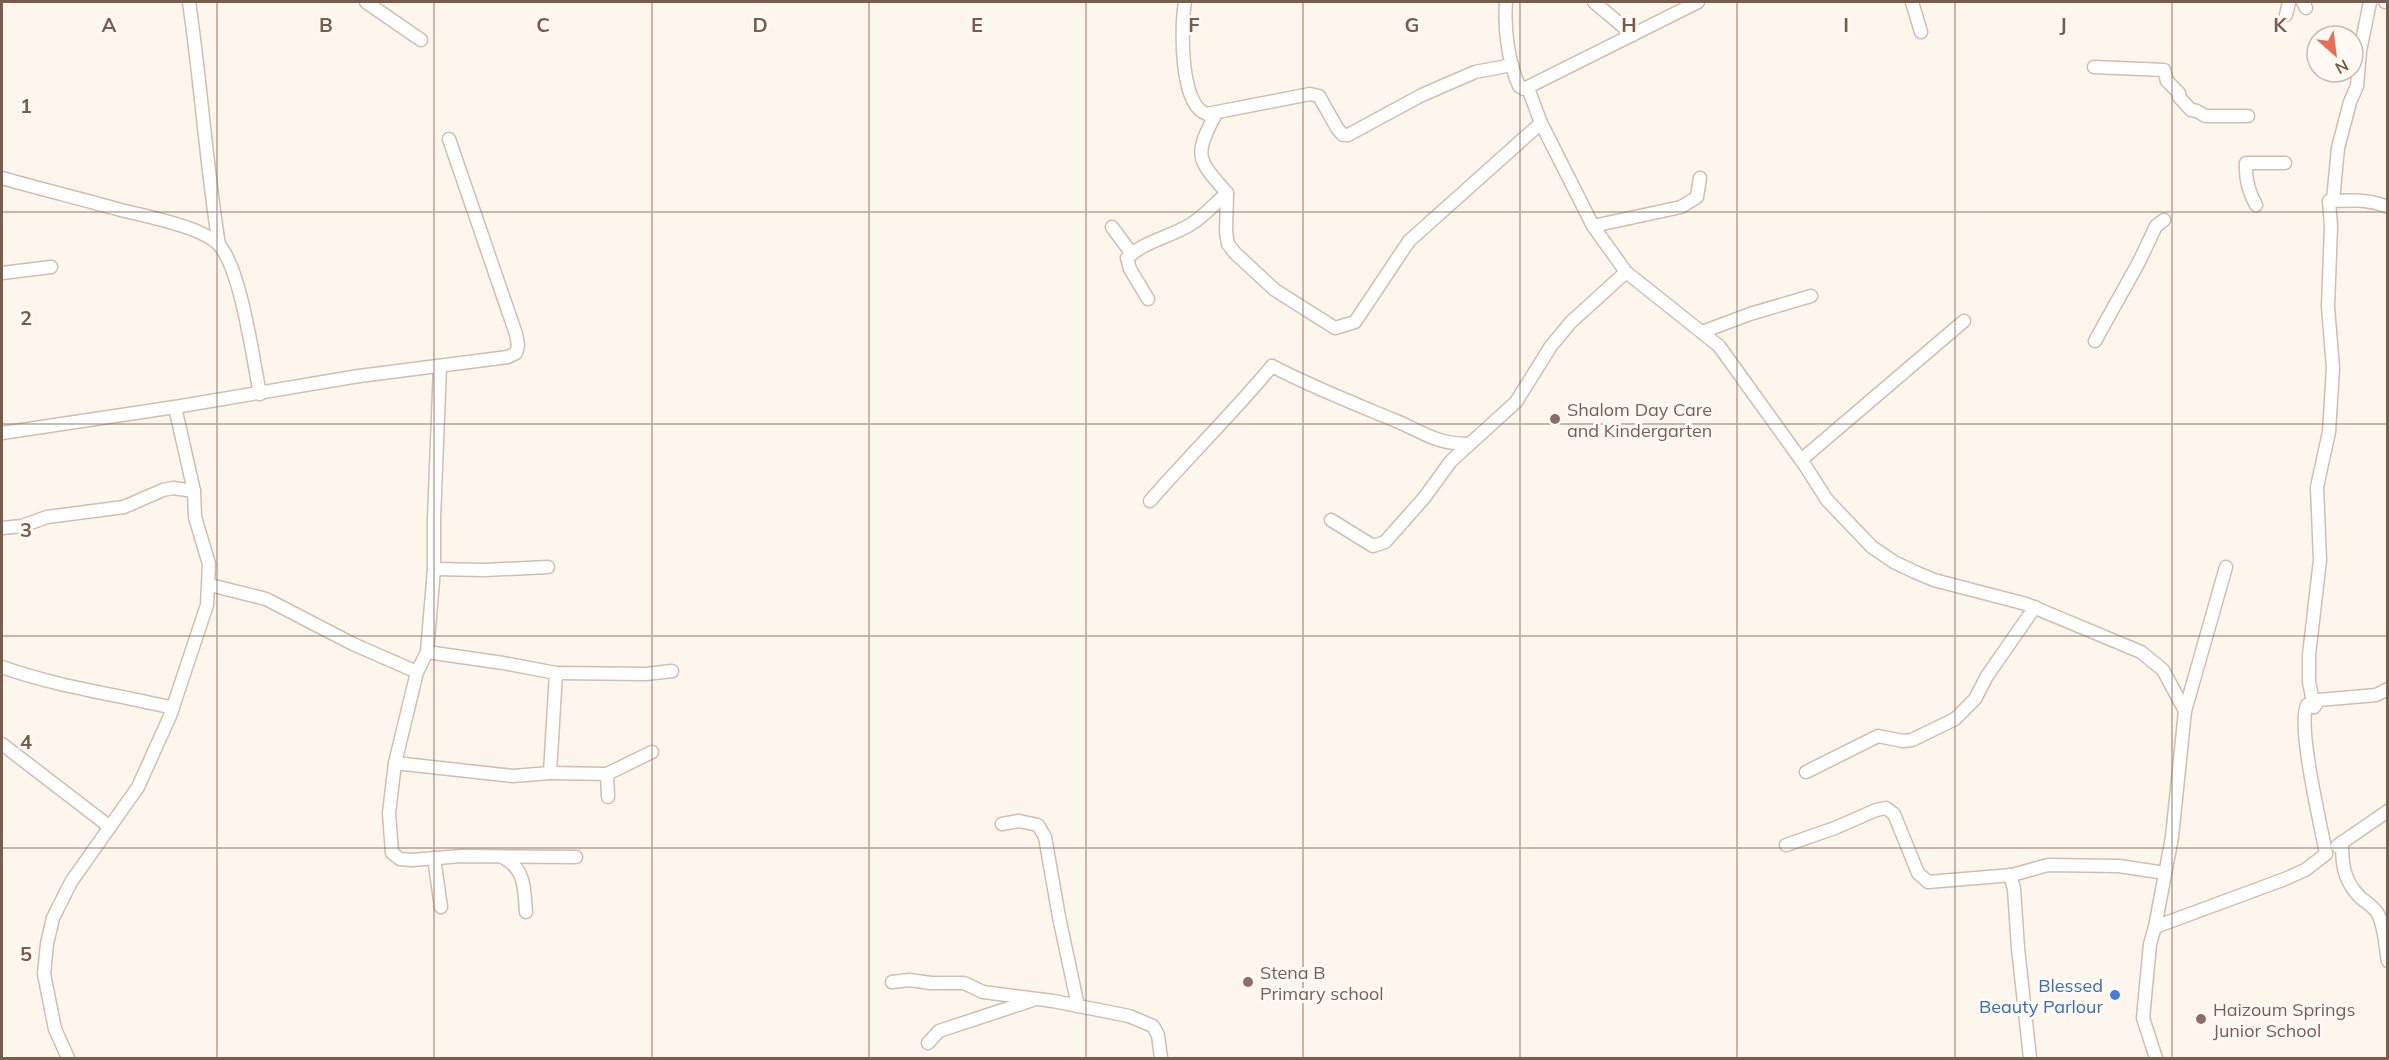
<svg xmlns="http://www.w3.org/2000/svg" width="2389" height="1060" font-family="Mulish,sans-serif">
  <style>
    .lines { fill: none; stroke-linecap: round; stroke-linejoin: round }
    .minor-casing { stroke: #d1beb0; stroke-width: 15 }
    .minor { stroke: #fff; stroke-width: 12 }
    .grid { fill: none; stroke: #7a5c4d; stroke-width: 1.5; stroke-opacity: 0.55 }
    .education-dot { fill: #8d6e63; stroke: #fffaf3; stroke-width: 2 }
    .shop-dot { fill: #3f7fe0; stroke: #fffaf3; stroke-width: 2 }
    .labels { text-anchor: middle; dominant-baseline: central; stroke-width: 6; stroke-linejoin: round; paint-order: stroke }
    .education-label { font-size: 18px; fill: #785e54; stroke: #fffaf3; text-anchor: start }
    .shop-label { font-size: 18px; fill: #366cbe; stroke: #fffaf3; text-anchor: end }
    .grid-label { font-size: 20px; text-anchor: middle; font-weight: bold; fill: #7a5c4d; stroke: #fffaf3; stroke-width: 6; stroke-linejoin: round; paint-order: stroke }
  </style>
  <rect width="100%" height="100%" fill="#fdf6ec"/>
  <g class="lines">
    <defs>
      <g id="minor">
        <path d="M 189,2 C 201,83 206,164 219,245"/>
        <polyline points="366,2 421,40"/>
        <path d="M 1185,2 C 1181,24 1179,106 1207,114 L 1310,94 L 1319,96 L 1337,128 L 1343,135 L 1348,135 L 1422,95 L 1475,72 L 1512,65"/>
        <path d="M 1506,2 C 1504,29 1508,61 1519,86 L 1524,89 L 1698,2"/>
        <polyline points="1594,2 1633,35"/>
        <polyline points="1912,2 1921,32"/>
        <polyline points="2303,2 2306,8"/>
        <polyline points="2385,2 2388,2"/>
        <polyline points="2286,15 2289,2"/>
        <polyline points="2094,67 2164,70 2167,81 2179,93 2179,97 2191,110 2197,111 2205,116 2248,116"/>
        <polyline points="1528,88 1541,123 1593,226 1626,272 1719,346 1804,464 1827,500 1872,547 1894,562 1915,572 1934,580 2026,604 2141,652 2163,670 2185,711"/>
        <path d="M 1216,113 C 1194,156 1196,158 1227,193 L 1226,232 L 1228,244 L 1235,253 L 1275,290 L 1335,328 L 1355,322 L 1409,241 L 1541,123"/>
        <path d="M 2,178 C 41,189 81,199 121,210 C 145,216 203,227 219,245 C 241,269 253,359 260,394"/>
        <polyline points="2333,200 2338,148 2350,102 2357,86 2360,51 2370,2"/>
        <path d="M 2256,205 C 2248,191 2245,179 2246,163 L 2285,163"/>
        <polyline points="1593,226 1681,207 1697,197 1700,178"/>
        <polyline points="1112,227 1132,254"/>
        <polyline points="2,273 51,267"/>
        <path d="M 1148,299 L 1130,269 L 1127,258 C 1144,242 1166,238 1186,227 C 1201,220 1214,204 1227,193"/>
        <polyline points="1702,332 1750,314 1811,296"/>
        <polyline points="2095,341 2139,262 2156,226 2164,220"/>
        <polyline points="2,433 175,407 359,376 508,357 516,353 518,345 516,334 449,139"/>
        <polyline points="1801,460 1964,321"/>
        <path d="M 1150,501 C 1190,455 1233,413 1272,366 C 1312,387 1353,403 1394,420 C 1421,431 1436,444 1467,444"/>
        <polyline points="1331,520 1373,546 1385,542 1424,498 1451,461 1516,402 1551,346 1571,322 1626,272"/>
        <polyline points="2,528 22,526 47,517 124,507 163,490 173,488 194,491"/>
        <polyline points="434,569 485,570 548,567"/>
        <polyline points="210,585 266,599 353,644 417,672 427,652 503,663 556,673 646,674 672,671"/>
        <polyline points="427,652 434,569 434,519 440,366"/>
        <path d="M 2,667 C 58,687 114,694 173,708"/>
        <polyline points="417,672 395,763 389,813 392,853 400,859 411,860 462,856 576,857"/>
        <path d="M 2314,707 L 2309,682 L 2309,655 L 2320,560 L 2317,487 L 2329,432 L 2333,368 L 2328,307 L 2331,226 L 2329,201 C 2349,200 2369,199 2388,207"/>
        <polyline points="2,744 110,827"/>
        <polyline points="395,763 513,776 550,773 556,673"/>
        <polyline points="1806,772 1878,736 1903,741 1912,740 1955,719 1975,699 1987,676 2035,607"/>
        <polyline points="550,773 607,774 608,797"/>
        <polyline points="607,774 652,752"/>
        <polyline points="1002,824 1019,821 1038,825 1045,837 1059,917 1078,1006"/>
        <path d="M 2342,842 C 2342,862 2343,879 2358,895 C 2364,902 2373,905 2378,914 C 2385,927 2385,946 2388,961"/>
        <polyline points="1786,845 1835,828 1876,810 1886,808 1894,814 1918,873 1928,882 2012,875 2048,865 2119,866 2165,873"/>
        <polyline points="2337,846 2388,811"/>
        <polyline points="434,858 441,907"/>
        <path d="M 504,858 C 526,870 524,890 526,912"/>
        <polyline points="2010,875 2014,889 2018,948 2030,1058"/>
        <path d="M 2155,927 L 2285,879 L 2305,870 L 2326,854 C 2321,825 2297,727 2307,705 L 2314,707 L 2319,700 L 2376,695 L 2388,689"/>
        <polyline points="892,982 909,980 931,983 964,983 983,992 1053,1001 1129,1016 1153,1026 1158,1035 1161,1058"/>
        <polyline points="928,1043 939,1031 1033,1000"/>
        <polyline points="68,1058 55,1029 44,974 47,944 53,918 71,882 138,787 170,716 207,605 209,564 195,517 194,491 175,407"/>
        <polyline points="2156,1058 2143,1018 2150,944 2155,927 2172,837 2185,711 2226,567"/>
      </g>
    </defs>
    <use href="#minor" class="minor-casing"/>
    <use href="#minor" class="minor"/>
  </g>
  <path class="grid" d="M 217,2 L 217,1058M 434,2 L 434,1058M 652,2 L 652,1058M 869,2 L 869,1058M 1086,2 L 1086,1058M 1303,2 L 1303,1058M 1520,2 L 1520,1058M 1737,2 L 1737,1058M 1955,2 L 1955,1058M 2172,2 L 2172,1058M 2,212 L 2388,212M 2,424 L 2388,424M 2,636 L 2388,636M 2,848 L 2388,848"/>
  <g class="education-dot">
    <circle cx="1555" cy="419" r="6"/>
    <circle cx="1248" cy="982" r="6"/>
    <circle cx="2201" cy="1019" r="6"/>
  </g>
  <circle class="shop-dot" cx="2115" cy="995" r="6"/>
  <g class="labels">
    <g class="education-label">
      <text x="1567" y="409">Shalom Day Care<tspan x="1567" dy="21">and Kindergarten</tspan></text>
      <text x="1260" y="972">Stena B<tspan x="1260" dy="21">Primary school</tspan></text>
      <text x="2213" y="1009">Haizoum Springs<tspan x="2213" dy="21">Junior School</tspan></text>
    </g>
    <g class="shop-label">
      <text x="2103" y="985">Blessed<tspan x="2103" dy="21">Beauty Parlour</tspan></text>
    </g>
  </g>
  <g class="grid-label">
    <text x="109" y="32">A</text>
    <text x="326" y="32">B</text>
    <text x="543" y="32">C</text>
    <text x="760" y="32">D</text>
    <text x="977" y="32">E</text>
    <text x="1194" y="32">F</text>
    <text x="1412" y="32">G</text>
    <text x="1629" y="32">H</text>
    <text x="1846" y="32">I</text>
    <text x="2063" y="32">J</text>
    <text x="2280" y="32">K</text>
    <text x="26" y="113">1</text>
    <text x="26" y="325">2</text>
    <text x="26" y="537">3</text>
    <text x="26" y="749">4</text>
    <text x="26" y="961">5</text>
  </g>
  <rect width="2389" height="1060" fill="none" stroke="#7a5c4d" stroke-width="6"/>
  <g transform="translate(2335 54) rotate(152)"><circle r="28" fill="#fffaf3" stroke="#cabbb1" stroke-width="1.5"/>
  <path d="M0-4.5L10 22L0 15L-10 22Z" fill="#e76f51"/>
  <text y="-9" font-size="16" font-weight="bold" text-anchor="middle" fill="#7a5c4d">N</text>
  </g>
</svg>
